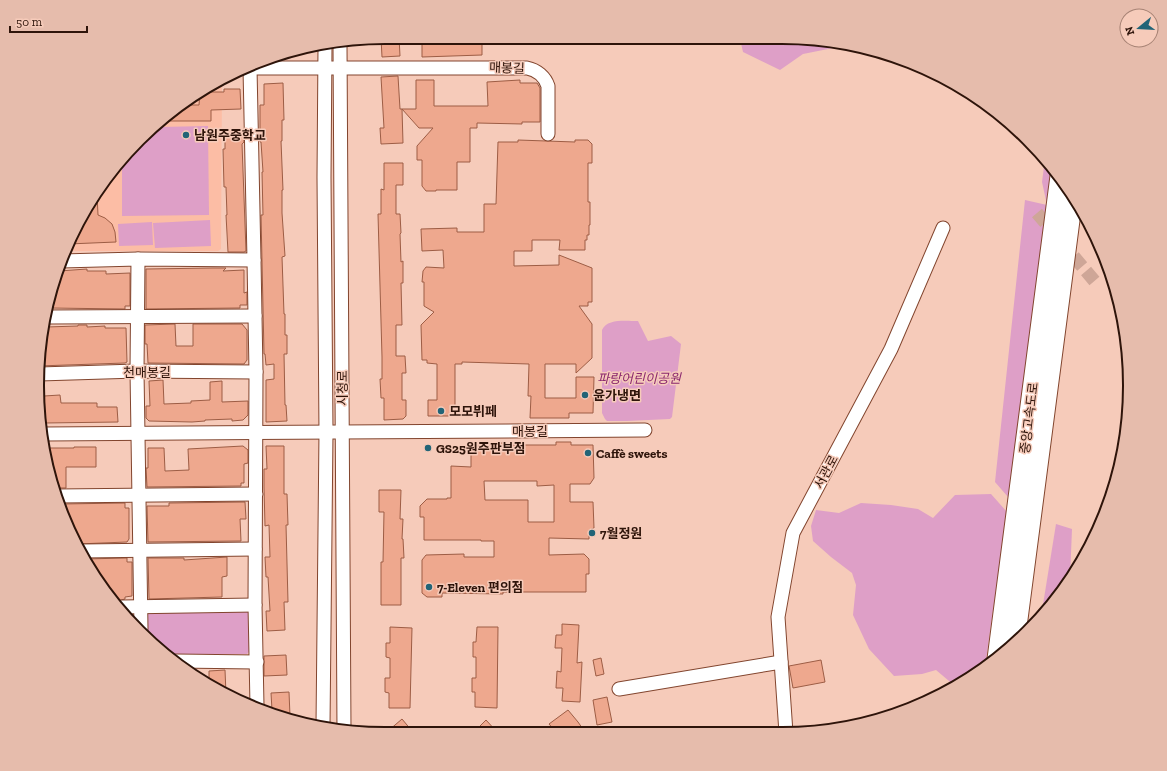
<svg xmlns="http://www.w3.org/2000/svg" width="1167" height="771" font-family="'Zilla Slab','Noto Sans KR',serif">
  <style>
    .built { fill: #fcbda5 }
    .green { fill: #de9fc7 }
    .building { fill: #eea88e; stroke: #9d5d45; fill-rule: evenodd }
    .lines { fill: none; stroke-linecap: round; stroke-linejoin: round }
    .minor-tunnel { stroke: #cea697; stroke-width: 13; stroke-dasharray: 13 6; stroke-linecap: butt }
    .minor-casing { stroke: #82452e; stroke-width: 15 }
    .highway-casing { stroke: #82452e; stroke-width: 21 }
    .minor { stroke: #fff; stroke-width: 13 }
    .highway { stroke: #fff; stroke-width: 19 }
    .poi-dot { fill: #226477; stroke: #f6cbba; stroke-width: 1.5 }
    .labels { text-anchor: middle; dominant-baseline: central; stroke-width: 3; stroke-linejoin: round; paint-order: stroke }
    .street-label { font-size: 13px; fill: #2e140a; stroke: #f6cbba }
    .poi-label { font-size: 13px; font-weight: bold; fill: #2e140a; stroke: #f6cbba; text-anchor: start }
    .park-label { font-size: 13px; font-style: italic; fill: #8a276e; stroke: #f6cbba }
    .rim { fill: none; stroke: #2e140a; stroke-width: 2 }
  </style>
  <rect width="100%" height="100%" fill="#f6cbba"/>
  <polygon class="built" points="222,81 221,249 218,251 64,251 109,173 192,96"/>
  <g class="green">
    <polygon points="740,39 827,40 832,42 833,48 803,54 780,70 743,52"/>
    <polygon points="208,126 209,215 122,216 122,162 159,127"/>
    <polygon points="1045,159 1058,174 1021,512 995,482 1025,200 1047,205 1042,182"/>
    <polygon points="210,220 211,246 155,248 153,223"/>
    <polygon points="152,222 153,245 119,246 118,224"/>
    <path d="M 638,321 L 648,341 L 671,336 L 681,344 L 672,417 L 670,419 L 627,421 L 607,421 L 605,419 L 602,413 L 602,330 C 607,318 627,321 638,321 Z"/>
    <polygon points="991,494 1007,512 985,667 955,686 936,670 922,674 894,676 869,649 853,615 856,585 852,573 831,557 813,541 811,526 816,510 839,513 861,503 891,505 918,509 933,518 955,495"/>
    <polygon points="1056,524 1072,529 1070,578 1041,617"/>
    <polygon points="149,610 247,610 251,614 251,650 247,654 165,654 156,647 145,635 145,614"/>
  </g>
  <g class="building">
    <polygon points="392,37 399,37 400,56 382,57 381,38"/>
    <polygon points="422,37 482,38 482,55 422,57"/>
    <polygon points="398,76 400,109 402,109 403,143 381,144 380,128 384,128 381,77"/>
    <polygon points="416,80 434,80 434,106 488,106 487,82 520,80 520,83 537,83 540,88 540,122 522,122 522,124 477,123 477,128 470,128 470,162 457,162 457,190 436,190 436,191 426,191 422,186 422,160 417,160 417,146 433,128 419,128 402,109 416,109"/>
    <polygon points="283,83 284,120 282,120 282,141 281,141 283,190 282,190 282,213 285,256 282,257 284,314 285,314 285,335 287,335 287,354 284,354 285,405 286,405 287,421 266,422 266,380 274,379 274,364 266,365 265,354 264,354 261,215 263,215 262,172 263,172 261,142 260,142 260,105 264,105 264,84"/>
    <polygon points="224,89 240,89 241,109 211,110 211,121 165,121 182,105 199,105 200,92 224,92"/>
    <polygon points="225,130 243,130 244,142 242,144 246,251 244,252 228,252 226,215 227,215 226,187 224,187 223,149 225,149"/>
    <polygon points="518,140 575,142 575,140 588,140 592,144 592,163 588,163 588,202 590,202 590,225 589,225 589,235 587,235 587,240 585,240 585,250 559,250 560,240 532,240 532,251 514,251 514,266 559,265 559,255 592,268 592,302 588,302 588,306 579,306 592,324 592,358 576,373 576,364 545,364 545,398 576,398 576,377 594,377 593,413 569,413 569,418 530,418 531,396 528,396 529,364 462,362 462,364 455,364 455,416 428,416 428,400 437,400 437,364 427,363 427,360 422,360 421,325 434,312 424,306 424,282 422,282 423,271 426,267 444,268 443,250 422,251 421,229 457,228 457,232 484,232 484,204 496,204 498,142 518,142"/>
    <polygon points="384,163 403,163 403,185 396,185 396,214 400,214 401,233 400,234 401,262 403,261 403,283 401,283 402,325 396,325 396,356 405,356 406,373 402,373 402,400 406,400 406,416 403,419 384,420 384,398 381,398 380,379 382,379 382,357 378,214 381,214 381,189 384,190"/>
    <polygon points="97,194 98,215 105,218 112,224 115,232 116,242 68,244"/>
    <polygon points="212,268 226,268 223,271 244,270 244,293 247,292 247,305 240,305 240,308 146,309 146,269"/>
    <polygon points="87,269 87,271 106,271 106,274 130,273 130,306 125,306 125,309 50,308 59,271"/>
    <polygon points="175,324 176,346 193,346 193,324 242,324 247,330 247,360 244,364 148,363 147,344 145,344 145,325"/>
    <polygon points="78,325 87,325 87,327 105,326 105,328 126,328 127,362 125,363 38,366 38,362 46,327 78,326"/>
    <polygon points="163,380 164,404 191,403 191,401 210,400 210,382 222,381 222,402 248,401 248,415 243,420 232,421 232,419 205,420 205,421 192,422 149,421 146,418 146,406 150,406 149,381"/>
    <polygon points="60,395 61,403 97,403 97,407 117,407 118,422 45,423 44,396"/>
    <path d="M 556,442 L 571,442 L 571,445 L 593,445 L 594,478 L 590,484 L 570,484 L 570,502 L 593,502 L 594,528 L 589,530 L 589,539 L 549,538 L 549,555 L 584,554 L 589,559 L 589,574 L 586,574 L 586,592 L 503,592 L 503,594 L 442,593 L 442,597 L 427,597 L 422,593 L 422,560 L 426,555 L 464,554 L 464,557 L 494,557 L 494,541 L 481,541 L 481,540 L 424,540 L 424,517 L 420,517 L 420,506 L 427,499 L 447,499 L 447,498 L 451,498 L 451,466 L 471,467 L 471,445 L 495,445 L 495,443 L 507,443 L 507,445 L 556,445 ZM 484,481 L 537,481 L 537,486 L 554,485 L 554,522 L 528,522 L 528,500 L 485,500 Z"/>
    <polygon points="243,446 248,450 248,463 244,464 244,483 241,483 241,486 147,487 146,468 148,468 148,448 164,448 165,471 189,470 188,449"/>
    <polygon points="266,446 284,446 284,494 287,494 288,525 286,525 288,602 284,602 285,630 267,631 266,611 270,611 268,577 266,577 265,557 270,557 269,525 265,526 264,487 264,469 267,469"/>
    <polygon points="74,447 96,447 96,467 66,467 66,488 54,488 49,475 46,448 74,448"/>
    <polygon points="379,490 401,490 400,519 403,519 402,539 403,539 404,558 401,558 401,605 381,605 381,562 383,562 384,512 379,512"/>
    <polygon points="245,502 246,519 240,519 241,541 148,542 147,506 169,506 169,503"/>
    <polygon points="125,503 125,508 129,508 129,539 127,542 77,544 61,504"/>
    <polygon points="227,557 227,576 222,577 222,597 149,599 148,558 184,558 184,560"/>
    <polygon points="127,558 127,562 132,562 132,596 125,597 125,599 117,601 83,559"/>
    <polygon points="562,624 579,625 577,663 582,662 580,702 562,701 563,688 556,688 557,671 561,672 562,648 555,648 556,635 562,635"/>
    <polygon points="390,627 412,628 410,708 389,708 389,693 385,692 385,678 390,678 390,658 386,657 386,643 390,643"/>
    <polygon points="477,627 498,627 497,708 475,707 475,692 472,692 472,678 476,678 476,657 473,657 473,642 476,642"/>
    <polygon points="286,655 287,675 264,676 264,656"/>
    <polygon points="601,658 604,674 596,676 593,660"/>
    <polygon points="821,660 825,682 793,688 789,666"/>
    <polygon points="225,670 226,694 209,683 209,671"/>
    <polygon points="289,692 290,716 272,710 271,693"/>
    <polygon points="607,697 612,722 597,725 593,700"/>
    <polygon points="568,710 578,722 585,732 556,732 549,724"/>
    <polygon points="402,719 412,731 388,731"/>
    <polygon points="486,720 497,732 474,732"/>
  </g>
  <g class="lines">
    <polyline class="minor-tunnel" points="1037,213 1097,284"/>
    <defs>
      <g id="minor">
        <polyline points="340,45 344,731"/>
        <path d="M 248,68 L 527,68 C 537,70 545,77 548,86 L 548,134"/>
        <polyline points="138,259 137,371 141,629"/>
        <polyline points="254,260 256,372 255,605 257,706"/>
        <polyline points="61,261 138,259 254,260 250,68"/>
        <polyline points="48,317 255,316"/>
        <polyline points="39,374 137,371 256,372"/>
        <polyline points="45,434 645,430"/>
        <polyline points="57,496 256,494"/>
        <polyline points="80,551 255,549"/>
        <polyline points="122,607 255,605"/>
        <polyline points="176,661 257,662"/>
        <polyline points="619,689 781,662"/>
        <polyline points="323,726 326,432 324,177 325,47"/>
        <polyline points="786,733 778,617 793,533 891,349 943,228"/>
      </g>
      <g id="highway">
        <polyline points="1015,642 1073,197"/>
        <polyline points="997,659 1060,176"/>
      </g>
    </defs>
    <use href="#minor" class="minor-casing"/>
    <use href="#highway" class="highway-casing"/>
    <use href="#minor" class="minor"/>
    <use href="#highway" class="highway"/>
  </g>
  <g class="poi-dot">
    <circle cx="186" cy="135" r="4"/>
    <circle cx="585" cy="395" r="4"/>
    <circle cx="441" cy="411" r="4"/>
    <circle cx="428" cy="448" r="4"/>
    <circle cx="588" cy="453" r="4"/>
    <circle cx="592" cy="533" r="4"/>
    <circle cx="429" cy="587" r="4"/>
  </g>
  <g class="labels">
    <g class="street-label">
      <text transform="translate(507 68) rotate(2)">매봉길</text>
      <text x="147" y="372">천매봉길</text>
      <text transform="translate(342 388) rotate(-90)">시청로</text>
      <text transform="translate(1029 418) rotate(-83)">중앙고속도로</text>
      <text x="530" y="431">매봉길</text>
      <text transform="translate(826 472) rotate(-62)">서관로</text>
    </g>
    <g class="poi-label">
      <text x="194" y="135">남원주중학교</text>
      <text x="593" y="395">윤가냉면</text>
      <text x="449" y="411">모모뷔페</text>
      <text x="436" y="448">GS25원주판부점</text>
      <text x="596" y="453">Caffè sweets</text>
      <text x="600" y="533">7월정원</text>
      <text x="437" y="587">7-Eleven 편의점</text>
    </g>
    <g class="park-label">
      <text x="639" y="378">파랑어린이공원</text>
    </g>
  </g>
  <path d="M0 0H1167V771H0ZM385 44H782A341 341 0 0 1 1123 385V386A341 341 0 0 1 782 727H385A341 341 0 0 1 44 386V385A341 341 0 0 1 385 44Z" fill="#e6bcac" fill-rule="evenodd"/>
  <path class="rim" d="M385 44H782A341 341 0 0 1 1123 385V386A341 341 0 0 1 782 727H385A341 341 0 0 1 44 386V385A341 341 0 0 1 385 44Z"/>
  <g transform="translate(1139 28) rotate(252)"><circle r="19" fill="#f6cbba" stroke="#a68274"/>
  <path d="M0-3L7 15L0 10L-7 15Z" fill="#226477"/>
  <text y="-6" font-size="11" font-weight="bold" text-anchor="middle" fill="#2e140a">N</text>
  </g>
  <path d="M10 26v6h77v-6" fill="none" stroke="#2e140a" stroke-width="2"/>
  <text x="16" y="26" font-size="12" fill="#2e140a" stroke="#f6cbba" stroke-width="3" paint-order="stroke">50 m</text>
</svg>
